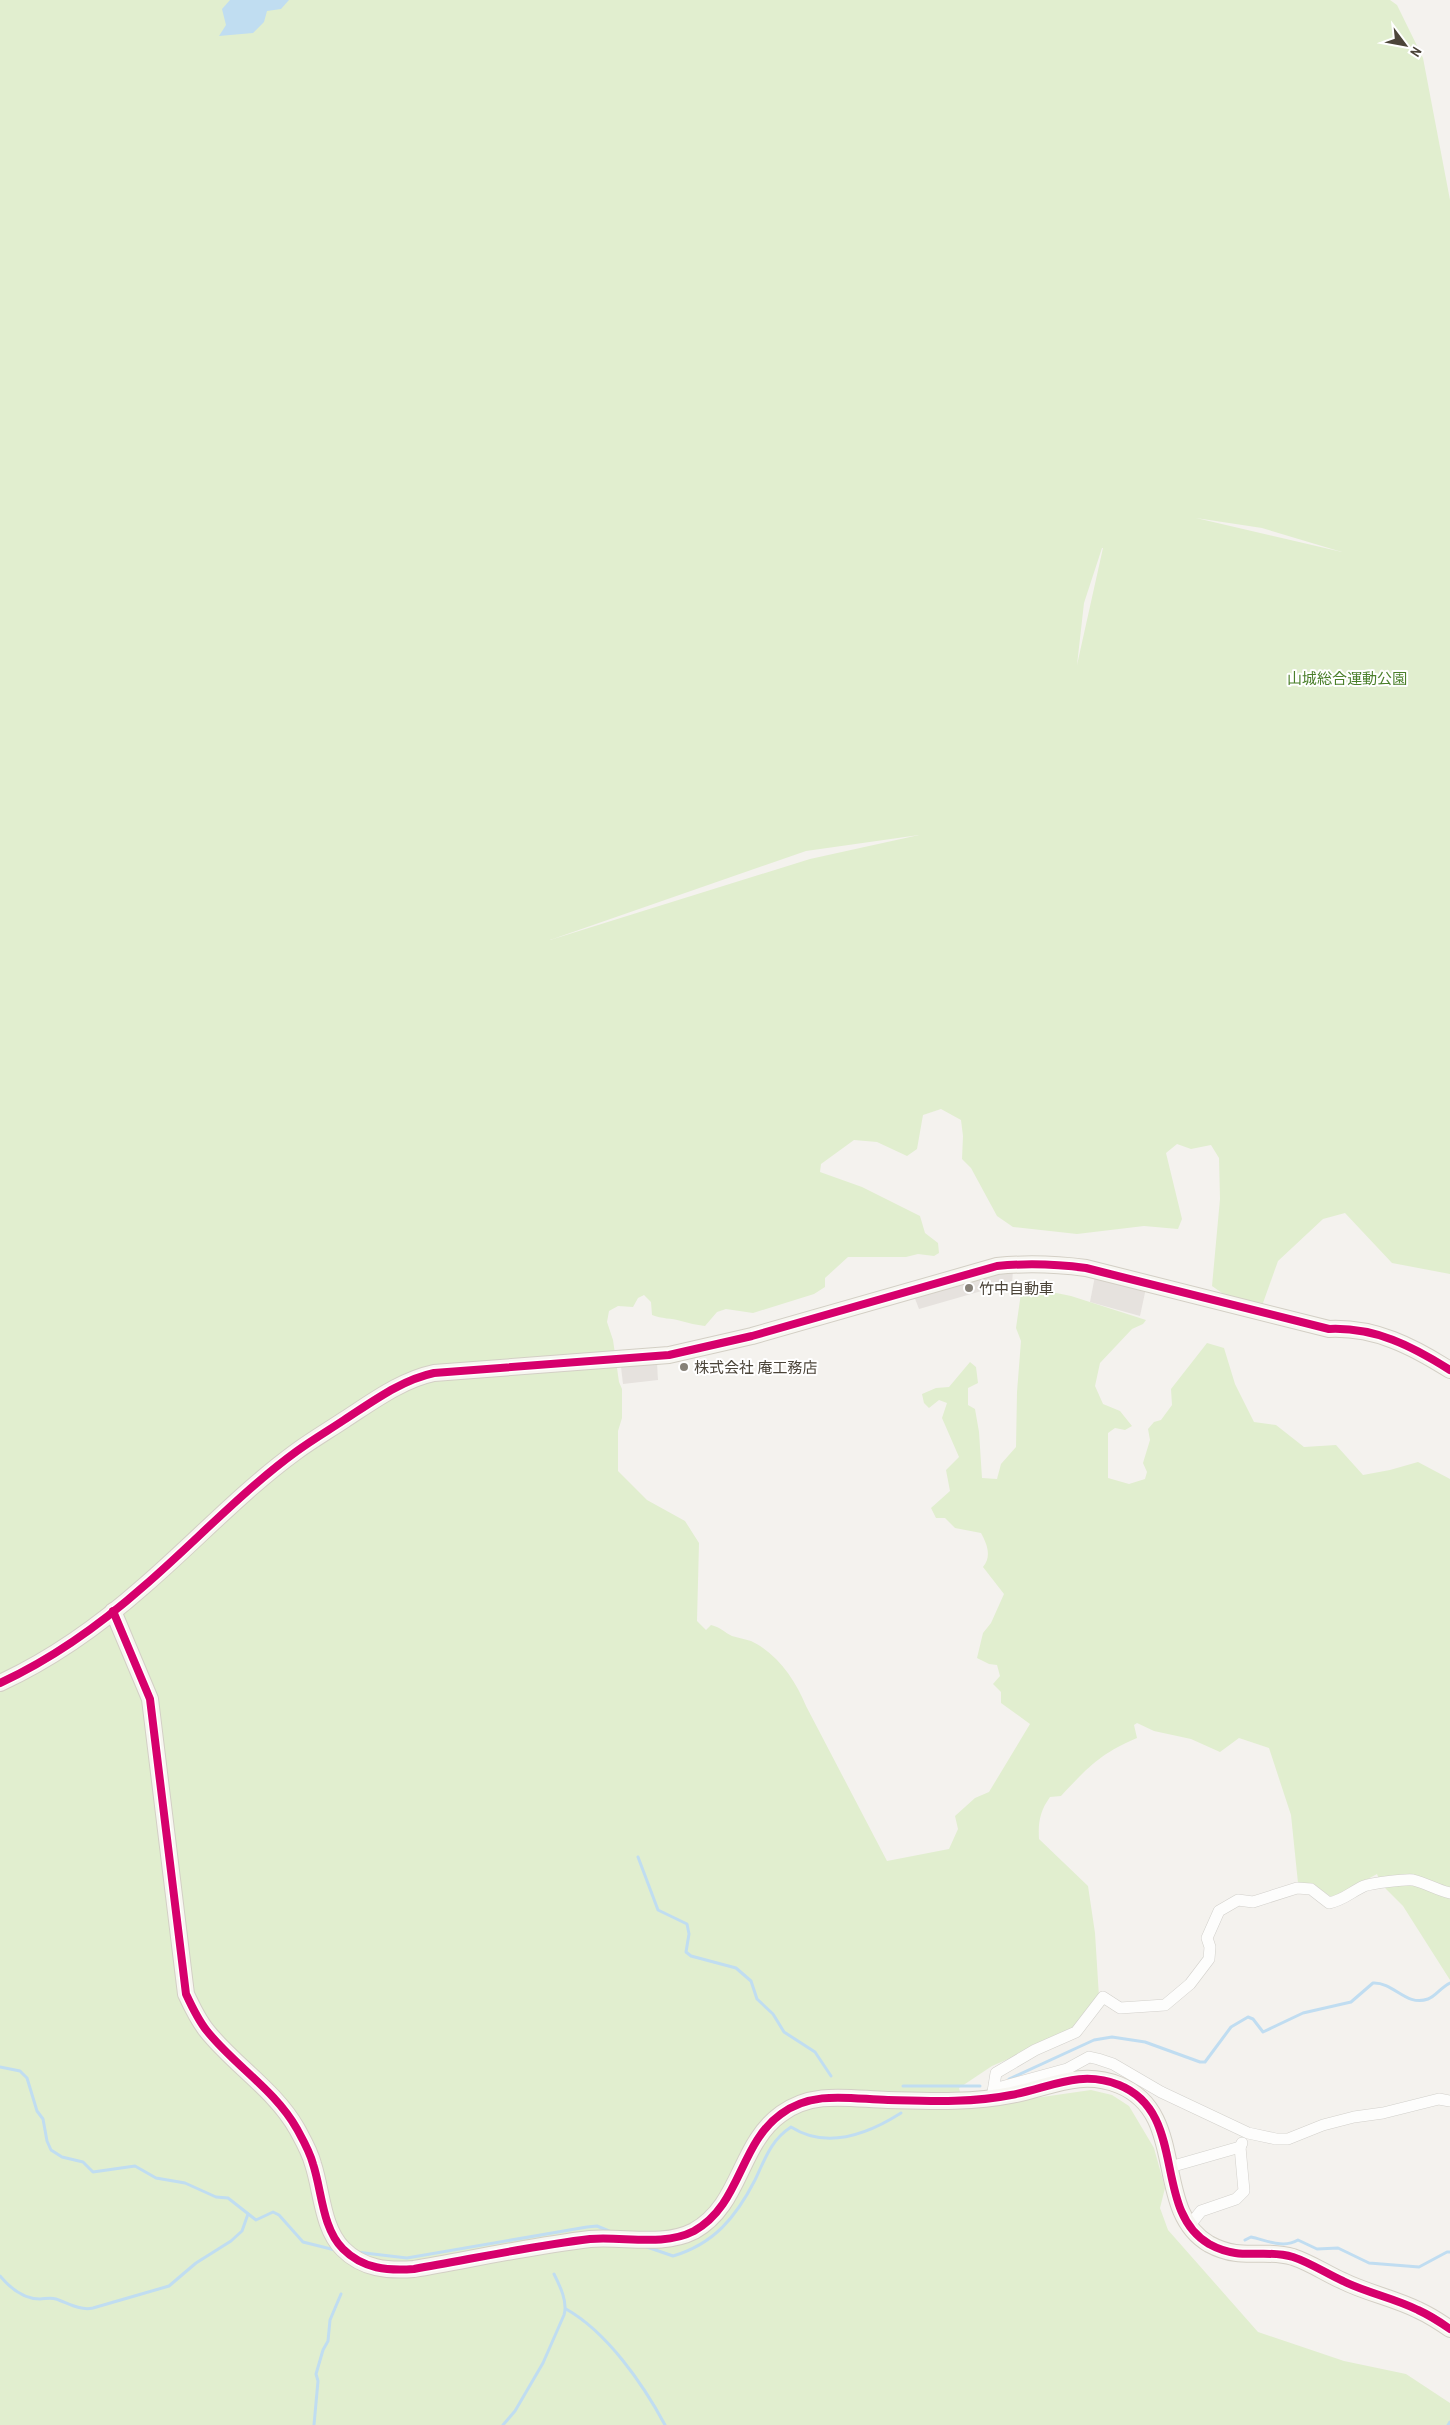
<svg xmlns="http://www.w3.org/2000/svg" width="1450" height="2425" font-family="'Archivo Narrow','Noto Sans JP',sans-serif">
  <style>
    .industrial { fill: #e6e2de }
    .green { fill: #e1eecf; fill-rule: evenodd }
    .water { fill: #c0ddf1 }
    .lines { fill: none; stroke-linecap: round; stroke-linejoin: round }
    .stream { stroke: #c0ddf1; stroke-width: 3 }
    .street-casing { stroke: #d2d0cb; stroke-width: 12 }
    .secondary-casing { stroke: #d3cfc5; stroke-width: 18 }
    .street { stroke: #fdfdfc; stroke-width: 11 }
    .secondary { stroke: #f7f6f1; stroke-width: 16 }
    .cycleway-casing { stroke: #fff; stroke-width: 11 }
    .cycleway { stroke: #d6006c; stroke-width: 8 }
    .poi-dot { fill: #868178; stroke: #fff; stroke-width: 2 }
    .labels { text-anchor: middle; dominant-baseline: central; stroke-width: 4; stroke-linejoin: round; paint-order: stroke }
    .park-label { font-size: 15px; fill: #4a7f2a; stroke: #fff }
    .poi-label { font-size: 15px; fill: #4b4439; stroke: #fff; text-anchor: start }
  </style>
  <rect width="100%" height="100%" fill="#f4f2ee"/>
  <g class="industrial">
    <polygon points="1013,1269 1012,1286 985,1290 919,1309 914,1296"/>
    <polygon points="1095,1276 1146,1288 1140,1316 1090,1302"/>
    <polygon points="657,1363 658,1380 623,1384 621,1367"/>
  </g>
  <path class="green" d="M 0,0 L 1390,0 L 1397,5 L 1423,58 L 1450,200 L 1450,1274 L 1392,1263 L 1345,1213 L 1323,1219 L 1278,1261 L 1263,1303 L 1232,1300 L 1212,1286 L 1220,1199 L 1219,1158 L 1211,1145 L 1191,1149 L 1177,1144 L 1166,1153 L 1182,1219 L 1178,1229 L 1144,1226 L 1077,1234 L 1013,1227 L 997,1216 L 971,1168 L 962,1159 L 963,1136 L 961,1120 L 941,1109 L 923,1115 L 917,1149 L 907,1156 L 877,1142 L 854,1140 L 821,1164 L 820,1172 L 862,1187 L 920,1216 L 925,1233 L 938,1243 L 939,1253 L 934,1256 L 918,1254 L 906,1257 L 848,1257 L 825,1278 L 825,1287 L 814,1294 L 753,1313 L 726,1309 L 717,1312 L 705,1326 C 696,1325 689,1323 681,1321 C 671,1318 662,1319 652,1315 L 651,1302 L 644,1295 L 638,1298 L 633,1307 L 618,1306 L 609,1311 L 607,1322 L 613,1340 L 619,1382 L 622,1389 L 622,1418 L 618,1431 L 618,1471 L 647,1500 L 685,1521 L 699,1543 L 697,1621 L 706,1630 L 711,1625 C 720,1627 724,1632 732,1636 C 738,1638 745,1639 751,1641 C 777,1653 796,1681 806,1706 L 887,1861 L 949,1849 L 958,1829 L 955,1816 L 975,1798 L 989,1792 L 1030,1724 L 1001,1703 L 1001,1692 L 993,1684 L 1000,1676 L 997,1665 L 989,1664 L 977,1658 L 983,1633 L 991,1623 L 1004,1594 L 983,1567 C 992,1556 987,1544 981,1533 L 955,1528 L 945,1518 L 936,1518 L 931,1508 L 950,1491 L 946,1470 L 959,1457 L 942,1418 L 947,1403 L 939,1400 L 929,1408 L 924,1403 L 922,1394 L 936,1388 L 949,1387 L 970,1362 L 976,1367 L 978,1383 L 968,1388 L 968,1405 L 975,1409 L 979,1432 L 982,1478 L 997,1479 L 1001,1464 L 1016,1447 L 1017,1392 L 1021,1341 L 1016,1328 L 1022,1286 L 1071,1296 L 1146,1320 L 1143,1324 L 1132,1329 L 1100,1363 L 1095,1386 L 1103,1404 L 1120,1411 L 1132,1426 L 1125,1430 L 1115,1428 L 1108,1433 L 1108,1478 L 1129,1484 L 1145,1479 L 1147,1472 L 1143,1463 L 1150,1440 L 1148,1429 L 1154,1422 L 1161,1420 L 1172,1405 L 1171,1389 L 1207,1343 L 1224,1348 L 1235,1384 L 1254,1422 L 1276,1425 L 1304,1447 L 1336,1445 L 1363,1475 L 1390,1470 L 1418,1462 L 1450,1479 L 1450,1980 L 1403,1906 L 1381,1884 L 1377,1874 L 1333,1898 L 1315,1886 L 1298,1883 L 1291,1815 L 1269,1748 L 1239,1738 L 1220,1752 L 1191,1739 L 1154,1731 L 1137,1723 L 1134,1725 L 1137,1738 C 1101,1753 1087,1768 1061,1796 L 1050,1797 C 1040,1811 1038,1822 1039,1839 L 1088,1886 L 1095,1933 L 1099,1997 L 1069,2033 L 992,2066 L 959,2088 L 964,2108 L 1091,2090 L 1112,2095 L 1129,2106 L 1154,2148 L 1165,2188 L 1160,2208 L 1168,2230 L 1258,2332 L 1344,2361 L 1406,2374 L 1450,2403 L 1450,2425 L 0,2425 ZM 1196,518 L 1262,528 L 1342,552 ZM 1102,548 L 1103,548 L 1077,665 L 1084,603 ZM 919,835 L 810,859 L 550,940 L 806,851 Z"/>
  <polygon class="water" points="230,0 289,0 281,9 267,11 264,22 253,33 219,36 226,25 222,9"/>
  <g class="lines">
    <g class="stream">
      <polyline points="638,1857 658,1910 687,1924 689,1934 686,1952 691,1956 736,1968 751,1981 757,1999 773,2014 784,2032 815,2052 831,2076"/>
      <polyline points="0,2067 20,2071 27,2078 37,2111 43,2119 47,2141 51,2150 62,2157 83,2162 93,2172 135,2166 156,2178 185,2183 216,2197 228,2198 256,2220 273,2212 279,2215 303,2242 335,2250"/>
      <path d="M 1009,2079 L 1094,2040 L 1112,2037 L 1145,2042 L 1200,2062 L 1205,2062 L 1231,2027 L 1248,2017 L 1253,2019 L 1263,2032 L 1303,2013 L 1351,2002 L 1373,1983 C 1394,1982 1406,2007 1428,1999 C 1436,1996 1441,1987 1450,1983"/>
      <polyline points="903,2086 980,2086"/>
      <path d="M 1245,2240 L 1251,2237 C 1266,2240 1283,2249 1298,2240 L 1317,2249 L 1338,2248 L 1369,2263 L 1419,2267 L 1447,2252 L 1450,2252"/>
      <path d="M 647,2247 L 673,2256 C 714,2244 736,2217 755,2180 C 765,2159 771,2140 791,2127 C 827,2150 868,2134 901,2113"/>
      <polyline points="356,2252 407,2258 587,2227 597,2226 609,2231"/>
      <path d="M 0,2276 C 10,2288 23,2299 40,2299 C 45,2299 50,2297 56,2299 C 68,2303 80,2311 93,2308 L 169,2286 L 196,2263 L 231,2241 L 242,2231 L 248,2214"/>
      <path d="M 566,2309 C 607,2332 643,2384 665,2425"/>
      <polyline points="314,2425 318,2381 316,2374 323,2350 328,2341 330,2320 341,2294"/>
      <path d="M 503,2425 L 515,2411 L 543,2363 L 564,2315 C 568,2302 560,2286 554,2274"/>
      <polyline points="1448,2425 1450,2422"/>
    </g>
    <defs>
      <g id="street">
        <polyline points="994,2089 1067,2069 1089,2057 1098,2059 1113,2064 1161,2092 1248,2133 1276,2139 1288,2139 1323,2125 1354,2117 1383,2113 1439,2099 1450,2101"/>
        <path d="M 992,2098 L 996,2073 L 1035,2050 L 1076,2032 L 1103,1997 L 1120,2008 L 1165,2005 L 1190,1984 L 1209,1959 L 1210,1947 L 1207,1938 L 1219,1911 L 1238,1900 L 1253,1902 L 1297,1888 L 1311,1889 L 1329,1903 C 1344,1900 1351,1892 1364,1886 C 1371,1883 1407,1879 1413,1880 C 1426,1883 1437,1890 1450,1893"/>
        <polyline points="1170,2167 1240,2147 1242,2143"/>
        <polyline points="1190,2225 1201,2211 1236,2199 1244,2191 1240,2147"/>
      </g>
      <g id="secondary">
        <path d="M 113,1611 L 150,1699 L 186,1994 C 192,2007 198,2020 207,2031 C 234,2065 275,2090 297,2129 C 303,2140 310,2152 313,2164 C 322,2191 322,2228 343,2249 C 363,2269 388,2271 414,2269 C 472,2259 531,2246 590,2239 C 623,2236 663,2247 694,2231 C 741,2205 739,2144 781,2114 C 813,2090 851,2099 888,2100 C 928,2101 972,2103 1011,2095 C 1049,2088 1080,2069 1119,2085 C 1189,2113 1151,2210 1209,2244 C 1242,2262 1263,2248 1293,2257 C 1311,2263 1327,2274 1343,2281 C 1367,2293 1394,2298 1418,2310 C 1429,2315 1440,2322 1450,2329"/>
        <path d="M 0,1683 C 52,1659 101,1624 144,1586 C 195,1542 242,1491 297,1451 C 312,1440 329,1430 344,1420 C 372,1402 401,1380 434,1373 L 669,1355 L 752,1336 L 997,1266 C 1027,1263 1056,1264 1086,1268 L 1329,1329 C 1375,1327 1412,1346 1450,1370"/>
      </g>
    </defs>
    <use href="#street" class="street-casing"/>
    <use href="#secondary" class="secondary-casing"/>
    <use href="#street" class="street"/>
    <use href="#secondary" class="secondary"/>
    <defs>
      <g id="cycleway">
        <path d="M 113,1611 L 150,1699 L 186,1994 C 192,2007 198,2020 207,2031 C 234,2065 275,2090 297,2129 C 303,2140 310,2152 313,2164 C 322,2191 322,2228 343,2249 C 363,2269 388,2271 414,2269 C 472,2259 531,2246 590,2239 C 623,2236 663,2247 694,2231 C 741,2205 739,2144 781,2114 C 813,2090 851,2099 888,2100 C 928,2101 972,2103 1011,2095 C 1049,2088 1080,2069 1119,2085 C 1189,2113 1151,2210 1209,2244 C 1242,2262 1263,2248 1293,2257 C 1311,2263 1327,2274 1343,2281 C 1367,2293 1394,2298 1418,2310 C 1429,2315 1440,2322 1450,2329"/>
        <path d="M 0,1683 C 52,1659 101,1624 144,1586 C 195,1542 242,1491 297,1451 C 312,1440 329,1430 344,1420 C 372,1402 401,1380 434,1373 L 669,1355 L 752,1336 L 997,1266 C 1027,1263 1056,1264 1086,1268 L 1329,1329 C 1375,1327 1412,1346 1450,1370"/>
      </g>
    </defs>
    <use href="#cycleway" class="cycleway-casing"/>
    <use href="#cycleway" class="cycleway"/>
  </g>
  <g class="poi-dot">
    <circle cx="969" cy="1288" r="5"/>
    <circle cx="684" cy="1367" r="5"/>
  </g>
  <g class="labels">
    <g class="park-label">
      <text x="1347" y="678">山城総合運動公園</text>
    </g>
    <g class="poi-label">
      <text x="979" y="1288">竹中自動車</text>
      <text x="694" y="1367">株式会社 庵工務店</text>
    </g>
  </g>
  <g transform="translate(1405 45) rotate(122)" stroke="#ffffff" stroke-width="4" paint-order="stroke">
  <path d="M0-4L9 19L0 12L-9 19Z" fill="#4b4439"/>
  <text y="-8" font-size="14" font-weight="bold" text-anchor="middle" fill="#4b4439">N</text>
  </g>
</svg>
